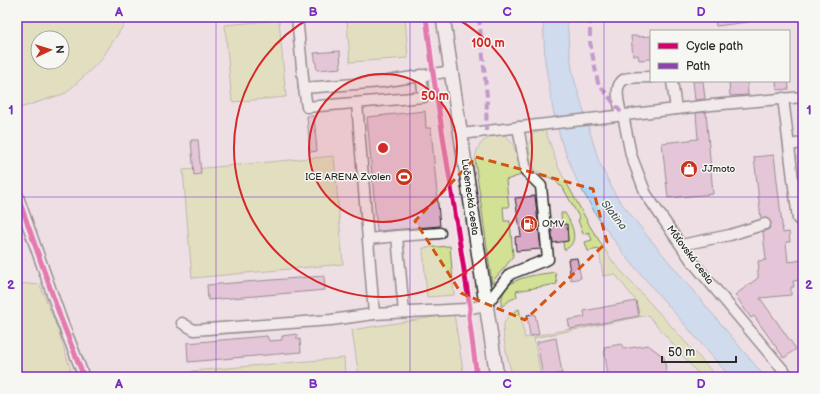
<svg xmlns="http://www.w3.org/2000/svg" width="820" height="394" font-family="'Balsamiq Sans',sans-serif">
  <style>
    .green { fill: #d3e195; stroke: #7f8660; fill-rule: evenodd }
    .water { fill: #abd7f7; stroke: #7892a5 }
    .building { fill: #daa9c7; stroke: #2b2b2b }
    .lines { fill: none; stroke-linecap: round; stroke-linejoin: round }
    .minor-casing { stroke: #2b2b2b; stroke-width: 13 }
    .major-casing { stroke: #2b2b2b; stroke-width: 16 }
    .path { stroke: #2b2b2b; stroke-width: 2; stroke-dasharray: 4 3; stroke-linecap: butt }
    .minor { stroke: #f6f6f2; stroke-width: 10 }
    .major { stroke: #f6f6f2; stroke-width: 13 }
    .quiet { stroke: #8e44ad; stroke-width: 4; stroke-dasharray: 8 4; stroke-linecap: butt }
    .cycleway-casing { stroke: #f6f6f2; stroke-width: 8 }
    .cycleway { stroke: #d6006c; stroke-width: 5 }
    .marked { fill: none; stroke: #d5540f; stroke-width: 3; stroke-dasharray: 8 5; stroke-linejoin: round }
    .grid { fill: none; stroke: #7b2cbf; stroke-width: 1; stroke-opacity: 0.55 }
    .ring { fill: none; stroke: #d62828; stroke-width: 2 }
    .labels { text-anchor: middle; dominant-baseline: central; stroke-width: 3; stroke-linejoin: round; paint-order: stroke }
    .poi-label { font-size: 10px; fill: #2b2b2b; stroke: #f6f6f2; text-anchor: start }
    .street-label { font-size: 10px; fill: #2b2b2b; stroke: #f6f6f2 }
    .water-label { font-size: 11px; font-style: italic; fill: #4b565e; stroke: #f6f6f2 }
    .centre { fill: #d62828; stroke: #f6f6f2; stroke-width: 2 }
    .ring-label { font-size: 12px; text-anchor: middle; font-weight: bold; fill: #d62828; stroke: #f6f6f2; stroke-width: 3; stroke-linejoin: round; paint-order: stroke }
    .neatline { fill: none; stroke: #7b2cbf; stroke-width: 1.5 }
    .grid-label { font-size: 13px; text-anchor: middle; font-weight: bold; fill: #7b2cbf }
  </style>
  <rect width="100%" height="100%" fill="#eedfe5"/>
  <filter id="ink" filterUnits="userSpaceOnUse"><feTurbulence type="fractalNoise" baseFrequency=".025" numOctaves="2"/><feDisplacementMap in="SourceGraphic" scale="8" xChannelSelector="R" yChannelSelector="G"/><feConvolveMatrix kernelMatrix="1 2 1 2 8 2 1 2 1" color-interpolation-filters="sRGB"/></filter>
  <g filter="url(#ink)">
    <g class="green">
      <path d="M 17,17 L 129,17 L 100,61 L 66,93 L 17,109 ZM 38,38 L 62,38 L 62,62 L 38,62 Z"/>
      <polygon points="340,17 405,17 408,58 350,62 347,21"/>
      <polygon points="279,20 286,97 232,102 225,25"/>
      <path d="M 545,130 L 559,169 L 591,228 L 613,262 L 717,377 L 701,377 L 648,315 L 534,338 L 541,377 L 513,377 C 509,365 501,335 504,324 C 506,316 513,312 519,309 L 525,338 L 639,315 L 636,301 L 615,274 L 603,276 L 599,249 L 588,251 L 585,242 L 592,240 L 589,232 L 583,234 L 578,220 L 580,219 L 562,186 L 560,186 C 555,178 547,177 539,172 C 528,164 526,143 534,133 Z"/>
      <path d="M 505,135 C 518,145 515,161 524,174 L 506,180 L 509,207 L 503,207 L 504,221 L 510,221 L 513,256 L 506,266 L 496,277 L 492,284 L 475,160 C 477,142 487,135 505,135 Z"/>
      <polygon points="334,156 343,264 192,278 183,170"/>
      <path d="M 561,213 L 565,213 C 572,224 581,243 564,250 L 563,242 L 568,241 L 567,225 L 562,225 Z"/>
      <polygon points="450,246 454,295 427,297 423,248"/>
      <path d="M 555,272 L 557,284 L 516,291 L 517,297 L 510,300 L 501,307 C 500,276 532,276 555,272 Z"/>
      <polygon points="17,283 40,285 58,330 73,377 17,377"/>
      <polygon points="454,314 464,377 359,377 352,330"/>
      <polygon points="344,358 345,377 193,377 192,371"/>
    </g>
    <polygon class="water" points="543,17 567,17 569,48 573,75 599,162 616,196 645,233 765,377 730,377 627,258 598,218 578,183 562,144 553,110 545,62"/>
    <g class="building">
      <polygon points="715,17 748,17 748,22 716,26"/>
      <polygon points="631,36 639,36 639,37 651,36 651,59 639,60 638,55 633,56"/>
      <polygon points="340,51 341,68 317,70 314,53"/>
      <polygon points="693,81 703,81 705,99 695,100"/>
      <polygon points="729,81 747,81 748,95 730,96"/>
      <polygon points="776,81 788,81 789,89 777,90"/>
      <polygon points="425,111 426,128 431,128 440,226 377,231 367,117"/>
      <polygon points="706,112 713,194 668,198 662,143 698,139 696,113"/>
      <polygon points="307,116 314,116 317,151 310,152"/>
      <polygon points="191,140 198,140 201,174 194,175"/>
      <polygon points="774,155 783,233 789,232 790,242 786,242 788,262 803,260 803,280 793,281 794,287 791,287 791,295 760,298 796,349 784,358 754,316 751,318 735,295 758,278 758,269 759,269 758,261 766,260 763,232 769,229 771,222 767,218 761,219 754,157"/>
      <polygon points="535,196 541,249 516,251 515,237 521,236 515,198"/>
      <polygon points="567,224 568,241 553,243 551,226"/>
      <polygon points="577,258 581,278 571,280 568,259"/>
      <polygon points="324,276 325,290 208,300 207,285"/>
      <polygon points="636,301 639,316 570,329 568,320 585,317 584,311"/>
      <polygon points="535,314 539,334 530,336 527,315"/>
      <polygon points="297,334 297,339 300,339 301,352 188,362 187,343 267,336 269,341 282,340 282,336"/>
      <polygon points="556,338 562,373 543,377 537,342"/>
      <polygon points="622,344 623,349 648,345 664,357 667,377 608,377 604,347"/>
    </g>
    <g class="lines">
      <defs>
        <g id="minor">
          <polyline points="297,17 304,88 381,82 452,71"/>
          <polyline points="672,81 676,109"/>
          <polyline points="304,88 307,107 424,97 421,75"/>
          <polyline points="783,98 798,219"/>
          <polyline points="357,103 374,314"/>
          <path d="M 621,115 C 620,105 612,85 625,79 C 630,77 645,77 651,77"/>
          <polyline points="623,115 631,155 646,194 691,260 789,377"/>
          <polyline points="461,134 711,105 803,97"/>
          <polyline points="789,145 803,143"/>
          <polyline points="17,194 61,319 84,377"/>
          <polyline points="397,236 440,233"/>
          <polyline points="368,239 397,236 404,312"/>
          <polyline points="681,245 730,235 765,224"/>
          <polyline points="182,323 194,330 331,320 374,314 465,309 486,305 510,274 548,259 541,186 526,171 518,127"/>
        </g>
        <polyline id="major" points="443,17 497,377"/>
      </defs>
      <use href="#minor" class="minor-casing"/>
      <use href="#major" class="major-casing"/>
      <g class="path">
        <polyline points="426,17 432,65"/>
        <polyline points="435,84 468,299"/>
        <polyline points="469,317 477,377"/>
      </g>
      <use href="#minor" class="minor"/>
      <use href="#major" class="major"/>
      <g class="quiet">
        <polyline points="479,17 487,97 486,131"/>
        <polyline points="590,17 590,42 598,83 623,115"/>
      </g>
      <defs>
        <g id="cycleway">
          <polyline points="426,17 433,73 470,308 469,317 477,377"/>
          <polyline points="17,194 61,319 84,377"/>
        </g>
      </defs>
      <use href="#cycleway" class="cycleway-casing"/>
      <use href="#cycleway" class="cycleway"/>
    </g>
  </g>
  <path d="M0 0H820V394H0ZM 476,157 L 593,189 L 607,242 L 525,320 L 461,293 L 415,221 Z" fill="#eedfe5" fill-opacity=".55" fill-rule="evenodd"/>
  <path class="marked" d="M 476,157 L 593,189 L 607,242 L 525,320 L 461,293 L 415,221 Z"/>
  <path class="grid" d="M 216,17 L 216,377M 410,17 L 410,377M 604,17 L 604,377M 17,197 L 803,197"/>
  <circle cx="383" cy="148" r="74" fill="#d62828" fill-opacity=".12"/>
  <g class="ring">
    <circle cx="383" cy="148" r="74"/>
    <path d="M454 17A149 149 0 1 1 312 17"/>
  </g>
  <defs>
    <symbol id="shop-disc" viewBox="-11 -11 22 22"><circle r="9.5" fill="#c8321e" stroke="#f6f6f2"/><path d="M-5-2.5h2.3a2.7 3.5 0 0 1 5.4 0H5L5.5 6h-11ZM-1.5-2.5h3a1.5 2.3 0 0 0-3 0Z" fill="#fff"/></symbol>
    <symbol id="stadium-disc" viewBox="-11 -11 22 22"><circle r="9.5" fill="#c8321e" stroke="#f6f6f2"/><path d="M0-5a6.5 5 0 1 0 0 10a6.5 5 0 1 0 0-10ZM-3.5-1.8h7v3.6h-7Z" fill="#fff"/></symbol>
    <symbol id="fuel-disc" viewBox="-11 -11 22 22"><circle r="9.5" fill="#c8321e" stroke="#f6f6f2"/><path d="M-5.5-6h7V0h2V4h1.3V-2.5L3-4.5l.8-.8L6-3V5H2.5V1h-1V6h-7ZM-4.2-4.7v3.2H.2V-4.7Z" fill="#fff"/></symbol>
  </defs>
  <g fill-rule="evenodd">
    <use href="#shop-disc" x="679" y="159" width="20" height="20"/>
    <use href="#stadium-disc" x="394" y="167" width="20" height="20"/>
    <use href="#fuel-disc" x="519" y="214" width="20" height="20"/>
  </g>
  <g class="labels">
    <g class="poi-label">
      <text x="702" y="169">JJmoto</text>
      <text x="391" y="177" text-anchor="end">ICE ARENA Zvolen</text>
      <text x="542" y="224">OMV</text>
    </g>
    <g class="street-label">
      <text transform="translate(470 197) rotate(82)">Lučenecká cesta</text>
      <text transform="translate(690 255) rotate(53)">Môťovská cesta</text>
    </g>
    <g class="water-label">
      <text transform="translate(614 215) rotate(52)">Slatina</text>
    </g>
  </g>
  <circle cx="383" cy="148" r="6" class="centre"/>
  <g class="ring-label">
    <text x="488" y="47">100 m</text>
    <text x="435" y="100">50 m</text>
  </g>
  <rect width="820" height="394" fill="none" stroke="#f6f6f2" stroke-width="44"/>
  <rect x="650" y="30" width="140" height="52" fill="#f6f6f2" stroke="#a5a5a2"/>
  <rect x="658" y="43" width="20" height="6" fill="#d6006c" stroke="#a5a5a2"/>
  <text x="686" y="50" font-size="12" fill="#2b2b2b">Cycle path</text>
  <rect x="658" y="63" width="20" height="6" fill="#8e44ad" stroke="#a5a5a2"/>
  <text x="686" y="70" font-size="12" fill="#2b2b2b">Path</text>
  <g transform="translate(50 50) rotate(86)"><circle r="19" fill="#f6f6f2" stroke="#a5a5a2"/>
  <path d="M0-3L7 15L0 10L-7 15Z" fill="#c8321e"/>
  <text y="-6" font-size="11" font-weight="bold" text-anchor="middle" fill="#2b2b2b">N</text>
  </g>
  <path d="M662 356v6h74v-6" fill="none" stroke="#2b2b2b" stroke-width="2"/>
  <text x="668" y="356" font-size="12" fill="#2b2b2b" stroke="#f6f6f2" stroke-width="3" paint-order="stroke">50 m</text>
  <rect x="22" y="22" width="776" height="350" class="neatline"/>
  <g class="grid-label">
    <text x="119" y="16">A</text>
    <text x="313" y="16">B</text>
    <text x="507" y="16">C</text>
    <text x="701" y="16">D</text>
    <text x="11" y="114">1</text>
    <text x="809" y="114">1</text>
    <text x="11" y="289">2</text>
    <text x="809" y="289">2</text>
    <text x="119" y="388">A</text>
    <text x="313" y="388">B</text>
    <text x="507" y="388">C</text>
    <text x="701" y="388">D</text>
  </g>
</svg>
